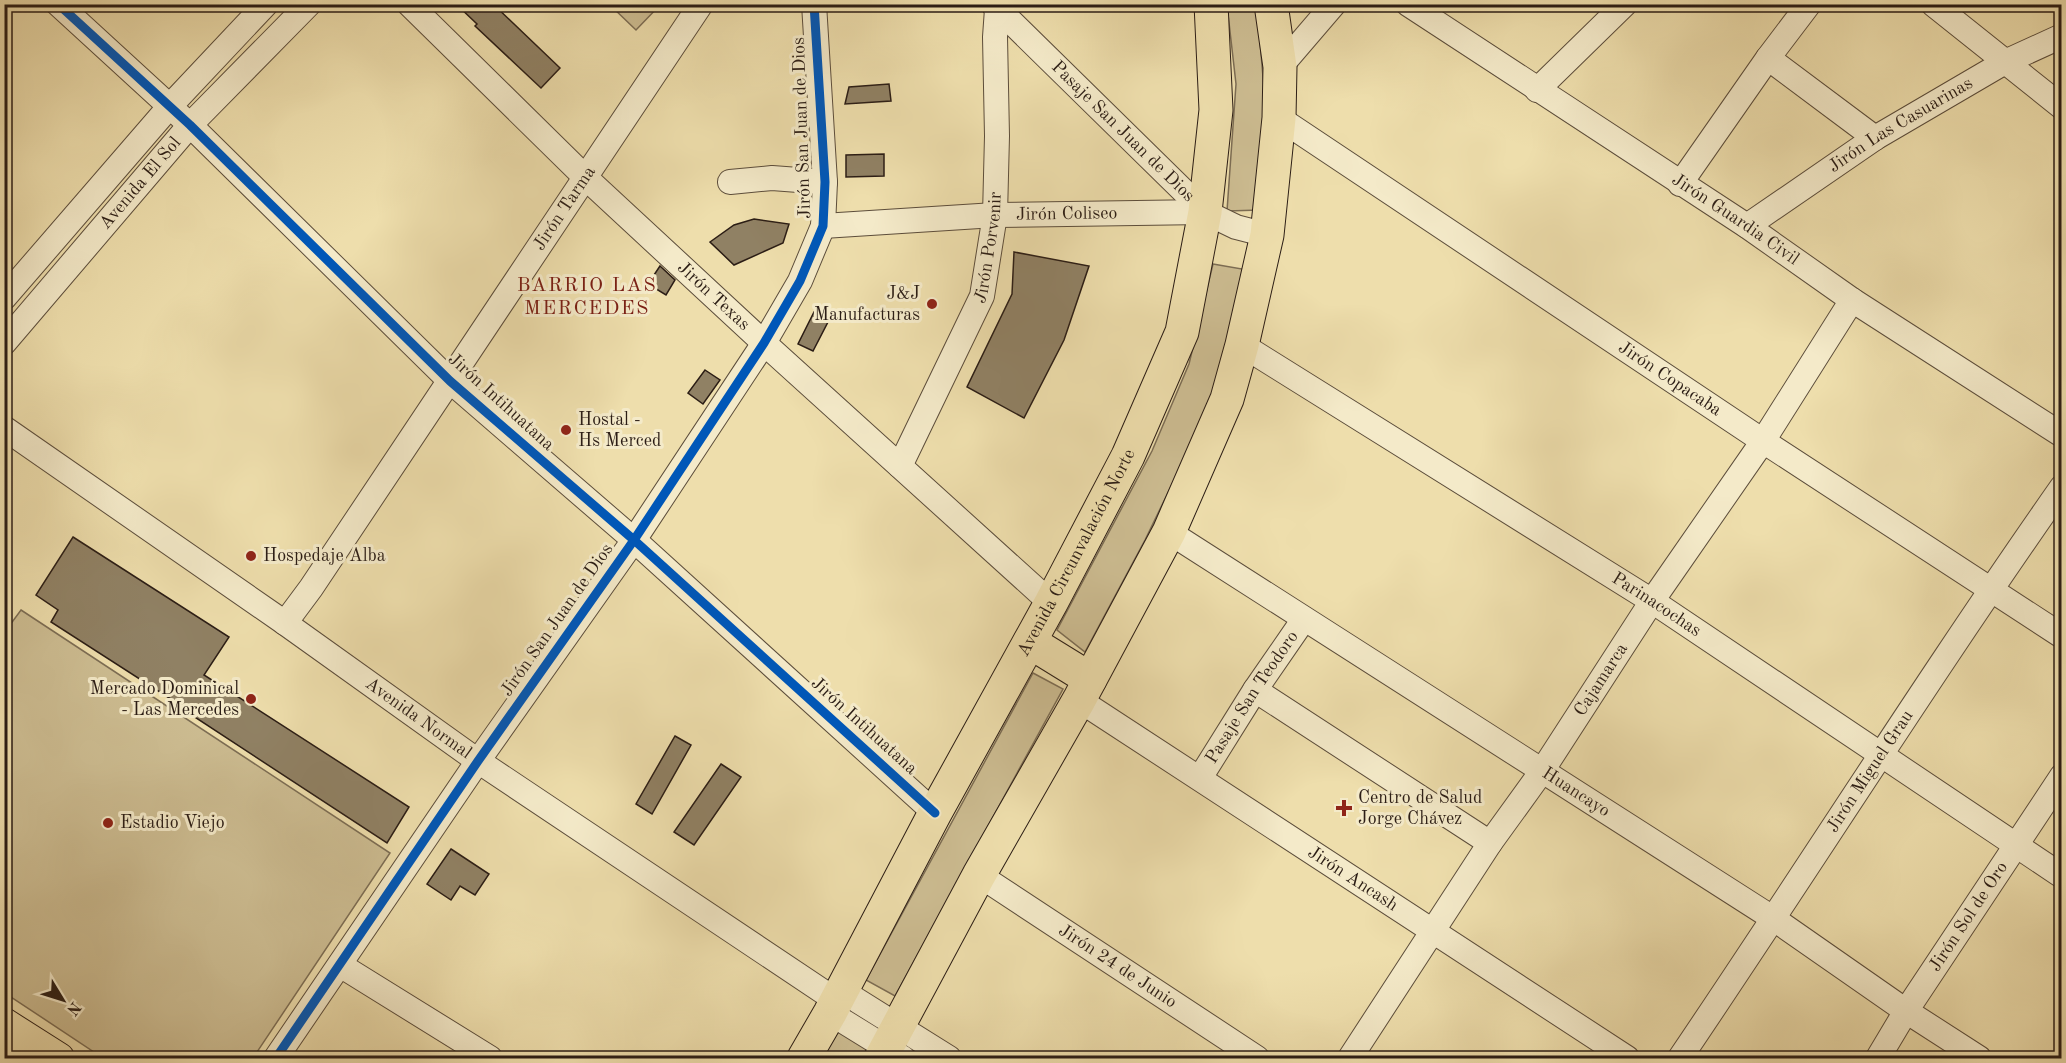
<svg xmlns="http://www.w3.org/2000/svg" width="2066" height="1063" font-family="'Old Standard TT',serif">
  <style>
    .park { fill: #cdbd92; stroke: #7c6d54; stroke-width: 1.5 }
    .building { fill: #908164; stroke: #2b1d15; stroke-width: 1.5 }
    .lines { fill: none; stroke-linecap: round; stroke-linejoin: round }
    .minor-casing { stroke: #5c4d3b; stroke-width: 26 }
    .major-casing { stroke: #2b1d15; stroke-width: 32 }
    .highway-casing { stroke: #2b1d15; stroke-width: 35 }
    .minor { stroke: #f4eac9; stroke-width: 24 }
    .major { stroke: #eedeac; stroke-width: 30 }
    .highway { stroke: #eedeac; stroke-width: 33 }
    .cycleway-casing { stroke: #f4eac9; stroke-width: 13 }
    .cycleway { stroke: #0057b8; stroke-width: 9 }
    .poi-dot { fill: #8f2418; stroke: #f4eac9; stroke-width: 2 }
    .labels { text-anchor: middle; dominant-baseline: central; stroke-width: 6; stroke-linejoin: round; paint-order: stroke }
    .street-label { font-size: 18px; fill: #2b1d15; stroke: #f4eac9 }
    .poi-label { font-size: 18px; fill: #2b1d15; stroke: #f4eac9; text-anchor: start }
    .neighbourhood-label { font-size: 20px; letter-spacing: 1.5px; fill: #7a1f14; stroke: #f4eac9 }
  </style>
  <rect width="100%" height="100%" fill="#eedeac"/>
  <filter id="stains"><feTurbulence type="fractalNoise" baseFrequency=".00333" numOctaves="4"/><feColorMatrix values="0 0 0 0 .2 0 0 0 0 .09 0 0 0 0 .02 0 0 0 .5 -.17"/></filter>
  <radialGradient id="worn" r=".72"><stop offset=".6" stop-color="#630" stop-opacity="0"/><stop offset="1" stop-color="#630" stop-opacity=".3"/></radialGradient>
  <g class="park">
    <polygon points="610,5 660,5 636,30"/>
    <polygon points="1227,5 1257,5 1265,101 1260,210 1227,211 1236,84"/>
    <polygon points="1213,264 1248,270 1224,364 1197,433 1145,540 1085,652 1057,630 1152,451 1189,364"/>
    <polygon points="21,610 390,853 253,1058 103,1058 5,993 4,633"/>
    <polygon points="1033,673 1063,689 895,996 866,980"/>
    <polygon points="838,1030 870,1048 864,1058 822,1058"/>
  </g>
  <g class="building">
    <polygon points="456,4 493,4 560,68 541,88 475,26 477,24"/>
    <polygon points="889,84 891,101 845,104 849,87"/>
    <polygon points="884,154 884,176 846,177 846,155"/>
    <polygon points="754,219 789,224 783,243 734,265 710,242 734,225"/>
    <polygon points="1014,252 1089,266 1064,340 1024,418 967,387 1012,294"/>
    <polygon points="660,266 675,280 666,295 648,284"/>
    <polygon points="814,312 829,320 813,351 798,344"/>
    <polygon points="705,370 720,380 703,404 688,393"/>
    <polygon points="73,537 229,637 204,675 409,807 387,843 187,712 188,710 51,622 58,610 36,595"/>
    <polygon points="675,736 691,745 652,814 636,804"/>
    <polygon points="721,764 741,777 694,845 674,832"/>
    <polygon points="451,849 489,874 475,895 460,886 451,900 427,884"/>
  </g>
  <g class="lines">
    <defs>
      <g id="minor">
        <polyline points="58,4 190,125 450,381 634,540 935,813"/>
        <path id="s1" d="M 409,4 L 586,178 L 764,343 L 1051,603"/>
        <path id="s2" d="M 993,4 L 1205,212 L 1236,227 L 1267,235"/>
        <path id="s3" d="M 1408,4 L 1747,226 L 1852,300 L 2062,435"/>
        <polyline points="1933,4 2062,107"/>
        <polyline points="1768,58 1875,138"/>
        <polyline points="1280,67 1334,4"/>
        <polyline points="1537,90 1625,4"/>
        <path id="s4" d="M 1279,118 L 1763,441 L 2062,636"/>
        <polyline points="730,182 772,178 825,182"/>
        <polyline points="1680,184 1768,58 1809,4"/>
        <path id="s5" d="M 823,226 L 995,215 L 1205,212"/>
        <path id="s6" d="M 1747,226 L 1875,138 L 2005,62 L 2062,36"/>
        <polyline points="4,298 170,106 266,4"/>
        <path id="s7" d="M 4,343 L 190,125 L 309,4"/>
        <path id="s8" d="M 1242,345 L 1652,601 L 2062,876"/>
        <path id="s9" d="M 4,428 L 285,623 L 478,761 L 837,1001"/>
        <path id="s10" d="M 900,466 L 982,296 L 995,215 L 997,136 L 995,37 L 997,9"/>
        <path id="s11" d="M 1169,532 L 1774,919 L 1906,1011 L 1979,1058"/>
        <path id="s12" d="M 285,623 L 311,588 L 701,4"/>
        <polyline points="1255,690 1490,843"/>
        <path id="s13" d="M 1079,700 L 1627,1058"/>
        <path id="s14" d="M 1200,778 L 1255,690 L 1304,619"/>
        <path id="s15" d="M 979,875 L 1257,1058"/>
        <polyline points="340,965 490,1058"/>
        <polyline points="842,991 949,1058"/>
        <polyline points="830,1013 903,1058"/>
        <polyline points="276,1058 478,761 634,540 764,343 800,281 823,226 825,182 814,4"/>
        <path id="s16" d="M 1350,1058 L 1490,843 L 1542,771 L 1652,601 L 1763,441 L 1852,300"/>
        <path id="s17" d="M 1680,1058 C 1808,869 1930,675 2062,487"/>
        <path id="s18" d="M 1878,1058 L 1906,1011 L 2062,776"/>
      </g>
      <g id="major">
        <polyline points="4,1023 59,1058"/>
        <polyline points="4,1057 7,1058"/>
      </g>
      <g id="highway">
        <polyline points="1030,642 1090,679"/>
        <path id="s19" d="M 804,1058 L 830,1013 L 935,813 L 1051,603 L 1128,456 L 1182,332 L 1205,212 L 1216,110 L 1211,4"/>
        <polyline points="881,1058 979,875 1079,700 1169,532 1227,399 1242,345 1267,235 1279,118 1280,67 1271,4"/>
      </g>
    </defs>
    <use href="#minor" class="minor-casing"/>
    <use href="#major" class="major-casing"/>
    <use href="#highway" class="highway-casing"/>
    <use href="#minor" class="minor"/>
    <use href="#major" class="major"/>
    <use href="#highway" class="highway"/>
    <defs>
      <g id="cycleway">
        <polyline points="58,4 190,125 450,381 634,540 935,813"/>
        <polyline points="276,1058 478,761 634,540 764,343 800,281 823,226 825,182 814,4"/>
      </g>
    </defs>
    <use href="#cycleway" class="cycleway-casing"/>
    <use href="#cycleway" class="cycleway"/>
  </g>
  <g class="poi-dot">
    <circle cx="932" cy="304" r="6"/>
    <circle cx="566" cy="430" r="6"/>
    <circle cx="251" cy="556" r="6"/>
    <circle cx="251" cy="699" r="6"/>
    <path d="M1341 799h6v6h6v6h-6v6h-6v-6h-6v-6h6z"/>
    <circle cx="108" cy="823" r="6"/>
  </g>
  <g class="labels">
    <g class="street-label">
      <text stroke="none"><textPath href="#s6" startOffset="184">Jirón Las Casuarinas</textPath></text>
      <text transform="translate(802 128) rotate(-92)">Jirón San Juan de Dios</text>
      <text stroke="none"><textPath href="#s2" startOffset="182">Pasaje San Juan de Dios</textPath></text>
      <text stroke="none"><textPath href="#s7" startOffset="210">Avenida El Sol</textPath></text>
      <text stroke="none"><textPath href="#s12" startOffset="500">Jirón Tarma</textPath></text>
      <text stroke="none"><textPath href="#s5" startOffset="244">Jirón Coliseo</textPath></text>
      <text stroke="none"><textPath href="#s3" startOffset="392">Jirón Guardia Civil</textPath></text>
      <text stroke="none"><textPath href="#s10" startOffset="238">Jirón Porvenir</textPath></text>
      <text stroke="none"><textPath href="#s1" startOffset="422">Jirón Texas</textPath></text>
      <text stroke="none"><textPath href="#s4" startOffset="470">Jirón Copacaba</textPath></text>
      <text transform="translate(501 402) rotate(42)">Jirón Intihuatana</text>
      <text stroke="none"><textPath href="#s19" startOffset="574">Avenida Circunvalación Norte</textPath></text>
      <text stroke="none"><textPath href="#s8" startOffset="489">Parinacochas</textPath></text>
      <text transform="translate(557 620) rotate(-55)">Jirón San Juan de Dios</text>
      <text stroke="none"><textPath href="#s16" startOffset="454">Cajamarca</textPath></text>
      <text stroke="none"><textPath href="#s14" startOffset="96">Pasaje San Teodoro</textPath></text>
      <text stroke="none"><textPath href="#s9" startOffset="506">Avenida Normal</textPath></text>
      <text transform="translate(864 726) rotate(42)">Jirón Intihuatana</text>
      <text stroke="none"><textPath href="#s17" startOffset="344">Jirón Miguel Grau</textPath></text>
      <text stroke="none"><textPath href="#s11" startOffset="483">Huancayo</textPath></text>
      <text stroke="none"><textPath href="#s13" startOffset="327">Jirón Ancash</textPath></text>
      <text stroke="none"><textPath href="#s18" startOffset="168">Jirón Sol de Oro</textPath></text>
      <text stroke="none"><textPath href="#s15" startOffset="166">Jirón 24 de Junio</textPath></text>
    </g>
    <g class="poi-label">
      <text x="920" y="294" text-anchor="end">J&amp;J<tspan x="920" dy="21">Manufacturas</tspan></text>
      <text x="578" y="420">Hostal -<tspan x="578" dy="21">Hs Merced</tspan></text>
      <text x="263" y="556">Hospedaje Alba</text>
      <text x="239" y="689" text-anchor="end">Mercado Dominical<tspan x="239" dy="21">- Las Mercedes</tspan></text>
      <text x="1358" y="798">Centro de Salud<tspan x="1358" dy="21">Jorge Chávez</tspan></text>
      <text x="120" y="823">Estadio Viejo</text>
    </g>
    <g class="neighbourhood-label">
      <text x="587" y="286">BARRIO LAS<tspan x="587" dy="23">MERCEDES</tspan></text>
    </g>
  </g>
  <rect width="2066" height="1063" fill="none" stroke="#eedeac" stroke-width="24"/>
  <rect x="6" y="6" width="2054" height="1051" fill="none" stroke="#2b1d15" stroke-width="3"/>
  <rect x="12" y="12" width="2042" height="1039" fill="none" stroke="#2b1d15" stroke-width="1.5"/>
  <g transform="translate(63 1000) rotate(128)" stroke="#f4eac9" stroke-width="4.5" paint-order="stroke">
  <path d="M0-4.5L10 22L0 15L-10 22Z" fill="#2b1d15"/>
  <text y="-9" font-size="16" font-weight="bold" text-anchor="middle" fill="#2b1d15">N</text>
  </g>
  <rect width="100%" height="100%" filter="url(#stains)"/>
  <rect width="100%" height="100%" fill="url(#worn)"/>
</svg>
